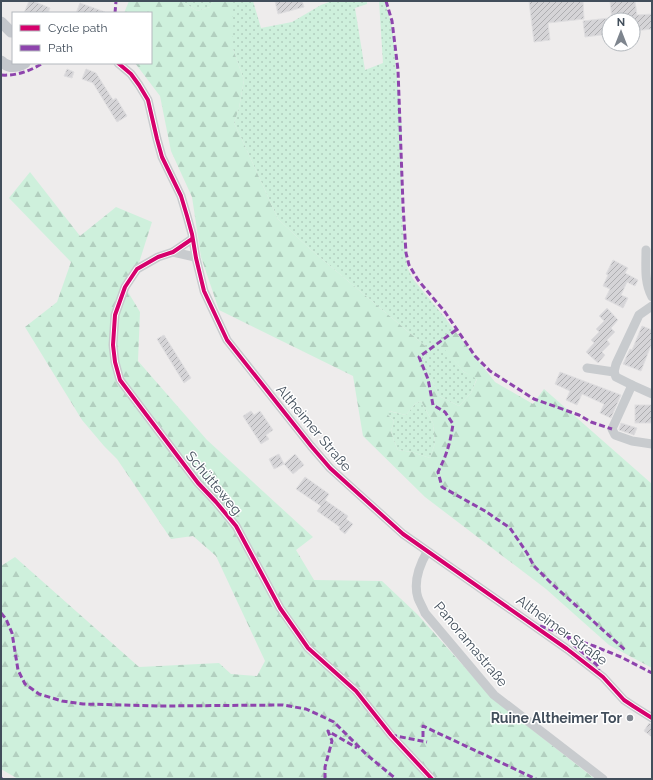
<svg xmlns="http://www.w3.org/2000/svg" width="653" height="780" font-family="Raleway,sans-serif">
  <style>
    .grass { fill: url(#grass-dots) }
    .forest { fill: url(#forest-firs); fill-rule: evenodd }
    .building { fill: url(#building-hatch); stroke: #dfdee0 }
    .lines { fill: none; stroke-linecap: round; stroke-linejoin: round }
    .minor { stroke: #c8cbce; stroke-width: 9 }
    .major { stroke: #c4c7cc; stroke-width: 11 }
    .quiet { stroke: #8e44ad; stroke-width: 3; stroke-dasharray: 6 3; stroke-linecap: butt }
    .cycleway-casing { stroke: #fff; stroke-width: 6 }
    .cycleway { stroke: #d6006c; stroke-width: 4 }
    .poi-dot { fill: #7e858e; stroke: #fff; stroke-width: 1.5 }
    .labels { text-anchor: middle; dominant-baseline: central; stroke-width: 3; stroke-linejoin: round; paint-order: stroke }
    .street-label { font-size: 14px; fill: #424e5b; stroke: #fff }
    .poi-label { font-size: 14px; font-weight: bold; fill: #424e5b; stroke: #fff; text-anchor: end }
  </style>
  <defs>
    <pattern id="grass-dots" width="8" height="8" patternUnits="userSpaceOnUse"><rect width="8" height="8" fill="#cef0dc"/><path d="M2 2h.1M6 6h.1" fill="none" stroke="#b2cfbf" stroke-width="1.8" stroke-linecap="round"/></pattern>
    <pattern id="forest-firs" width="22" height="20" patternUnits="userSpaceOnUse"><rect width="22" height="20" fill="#cef0dc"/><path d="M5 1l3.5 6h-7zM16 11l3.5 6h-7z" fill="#b2cfbf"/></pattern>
    <pattern id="building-hatch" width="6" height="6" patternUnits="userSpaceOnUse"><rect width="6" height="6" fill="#d5d4d7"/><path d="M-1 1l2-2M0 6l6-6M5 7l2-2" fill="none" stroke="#aeaeb1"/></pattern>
  </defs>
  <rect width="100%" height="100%" fill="#eeecec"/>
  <g class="grass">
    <polygon points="184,1 213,1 210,7 197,11 185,3"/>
    <polygon points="233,1 253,1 261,28 292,22 321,5 332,1 367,1 367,4 355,8 365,70 383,63 379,1 385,1 392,27 402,129 401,199 403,232 406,260 408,269 413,279 446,319 455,331 441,344 464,372 477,378 471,393 459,406 439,396 433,382 420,359 430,350 310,249 278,219 239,133 234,123 239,108 244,80 233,49"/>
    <polygon points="421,401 433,423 435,443 430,458 412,452 398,450 394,441 391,431 394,421 388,415 388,411 406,415 415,404"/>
  </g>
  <g class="forest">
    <path d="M 129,1 L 184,1 L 185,3 L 197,11 L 210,7 L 213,1 L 233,1 L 233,49 L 244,80 L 239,108 L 234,123 L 239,133 L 278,219 L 310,249 L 430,350 L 420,359 L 433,382 L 439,396 L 459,406 L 471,393 L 477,379 L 464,372 L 440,344 L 455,331 L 495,382 L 533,404 L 544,389 L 652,484 L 652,668 L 609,645 L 546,589 L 425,497 L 363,436 L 353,376 L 219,310 L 201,257 L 192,197 L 171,151 L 160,96 L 135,63 L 151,63 L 151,13 L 124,13 ZM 421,401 L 433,423 L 435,443 L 430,458 L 412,452 L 398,450 L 394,441 L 391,431 L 394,421 L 388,415 L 389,411 L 406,415 L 415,404 Z"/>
    <polygon points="30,172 80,236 116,207 152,222 137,269 125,287 140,312 138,361 207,440 313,537 296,550 314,580 382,581 418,615 493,699 595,779 18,779 1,769 1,566 15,557 139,667 219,663 231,674 257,676 265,661 216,556 193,536 171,539 117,459 104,446 82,420 25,327 57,302 71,262 9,198"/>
  </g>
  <g class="building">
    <polygon points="29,1 33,1 50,8 48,13 24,13"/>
    <polygon points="275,1 302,1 304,7 278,14"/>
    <polygon points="529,1 583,1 584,19 548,23 550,40 534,42"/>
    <polygon points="610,1 635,1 637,15 652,14 652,29 633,31 633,20 612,20"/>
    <polygon points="80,3 105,12 105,13 76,13"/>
    <polygon points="609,18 609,34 585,37 583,21"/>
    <polygon points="67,69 74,72 72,78 64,76"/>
    <polygon points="86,69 96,73 113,100 116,98 127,116 117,122 93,83 82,79"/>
    <polygon points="613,260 628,268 625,273 638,280 635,286 627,282 621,295 628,298 623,308 605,299 610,289 603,286 608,275 606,274"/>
    <polygon points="607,308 618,320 611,328 615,332 607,340 610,344 602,352 605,355 598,363 586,352 594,343 591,340 599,332 596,329 604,321 599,316"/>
    <polygon points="642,326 652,330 652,343 641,371 623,364 630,349 632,350"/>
    <polygon points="164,335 191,378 184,383 157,339"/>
    <polygon points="560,372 621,395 611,418 600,413 604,404 582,394 577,405 566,400 570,391 555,384"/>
    <rect x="635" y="405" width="17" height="18"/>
    <polygon points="251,411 254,415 260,411 273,430 266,435 269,439 261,444 243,416"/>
    <polygon points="621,423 637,428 634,435 619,430 619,429"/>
    <polygon points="279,454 284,464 274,469 269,459"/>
    <polygon points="295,454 304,465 293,474 284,464"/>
    <polygon points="305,477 329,494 325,500 348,516 346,519 353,524 345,534 339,529 340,527 317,511 321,506 296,489"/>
    <polygon points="649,723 652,724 652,737 644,731"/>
  </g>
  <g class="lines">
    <g class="minor">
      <polyline points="118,63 131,74 139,85 148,100 157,139 162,157 181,196 187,216 192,234 196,258 204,291 227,340 311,446 330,468 352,488 403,534 567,649 603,677 624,700 633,706 652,718"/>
      <polyline points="192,239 173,252 158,257 137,269 125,287 115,315 113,345 115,362 120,380 198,483 216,502 236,526 280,608 308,648 356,691 391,735 432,779"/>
      <path d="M 646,250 C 646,266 644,282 652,297"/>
      <polyline points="173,252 195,257"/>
      <polyline points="587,368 614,372 616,377 632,385 652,394"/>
      <polyline points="614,372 616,364 639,315 652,306"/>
      <polyline points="632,385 612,429 615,435 632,441 652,444"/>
      <path d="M 427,552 C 419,566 413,582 418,598 C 420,603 423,608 425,613 L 494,695 L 603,779"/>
    </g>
    <g class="major">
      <polyline points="1,22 11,32"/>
      <path d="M 1,61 C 8,68 16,68 25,63"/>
    </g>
    <g class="quiet">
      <polyline points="386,1 392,21 398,70 403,205 406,253 409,265 418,280 445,312 475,356 490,371 534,399 579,415 591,422 612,429"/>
      <polyline points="115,13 116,1"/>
      <path d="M 1,75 C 17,76 30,71 43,63"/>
      <path d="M 456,330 L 419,357 L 428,379 L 433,405 L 445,412 L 453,424 C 450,444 447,454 438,472 L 442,487 L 485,511 L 510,528 L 527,553 L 534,566 L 550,582 L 625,650"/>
      <polyline points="1,613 6,619 12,633 18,670 25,684 39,694 62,701 83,704 160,706 283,705 306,709 334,722 367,755 396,779"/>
      <polyline points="540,626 552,630 568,637 594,646 621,657 652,673"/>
      <polyline points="568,637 574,645 597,665 599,670"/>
      <polyline points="391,735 427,742"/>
      <polyline points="423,737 423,726 536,779"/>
      <polyline points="1,778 2,779"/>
      <polyline points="325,779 325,767 332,741 328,731 357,748"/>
    </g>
    <defs>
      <g id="cycleway">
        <polyline points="118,63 131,74 139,85 148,100 157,139 162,157 181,196 187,216 192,234 196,258 204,291 227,340 311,446 330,468 352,488 403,534 567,649 603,677 624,700 633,706 652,718"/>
        <polyline points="192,239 173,252 158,257 137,269 125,287 115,315 113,345 115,362 120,380 198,483 216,502 236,526 280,608 308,648 356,691 391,735 432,779"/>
      </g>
    </defs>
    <use href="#cycleway" class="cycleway-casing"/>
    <use href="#cycleway" class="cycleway"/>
  </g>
  <circle class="poi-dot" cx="630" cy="718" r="4"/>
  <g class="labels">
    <g class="street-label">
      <text transform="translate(314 428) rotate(50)">Altheimer Straße</text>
      <text transform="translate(214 483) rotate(50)">Schütteweg</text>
      <text transform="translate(562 630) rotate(36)">Altheimer Straße</text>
      <text transform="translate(471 644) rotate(50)">Panoramastraße</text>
    </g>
    <g class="poi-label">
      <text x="622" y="718">Ruine Altheimer Tor</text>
    </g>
  </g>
  <rect width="653" height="780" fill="none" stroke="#424e5b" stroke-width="4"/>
  <rect x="12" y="12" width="140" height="52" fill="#ffffff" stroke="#b3b8bd"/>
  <rect x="20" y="25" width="20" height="6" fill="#d6006c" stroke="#b3b8bd"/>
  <text x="48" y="32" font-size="12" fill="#424e5b">Cycle path</text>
  <rect x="20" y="45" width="20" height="6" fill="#8e44ad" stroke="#b3b8bd"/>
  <text x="48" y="52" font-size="12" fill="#424e5b">Path</text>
  <g transform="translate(621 32)"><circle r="19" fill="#ffffff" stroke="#b3b8bd"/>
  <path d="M0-3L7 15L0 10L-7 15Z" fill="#7e858e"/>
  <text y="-6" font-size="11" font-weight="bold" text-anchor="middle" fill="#424e5b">N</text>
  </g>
</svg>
